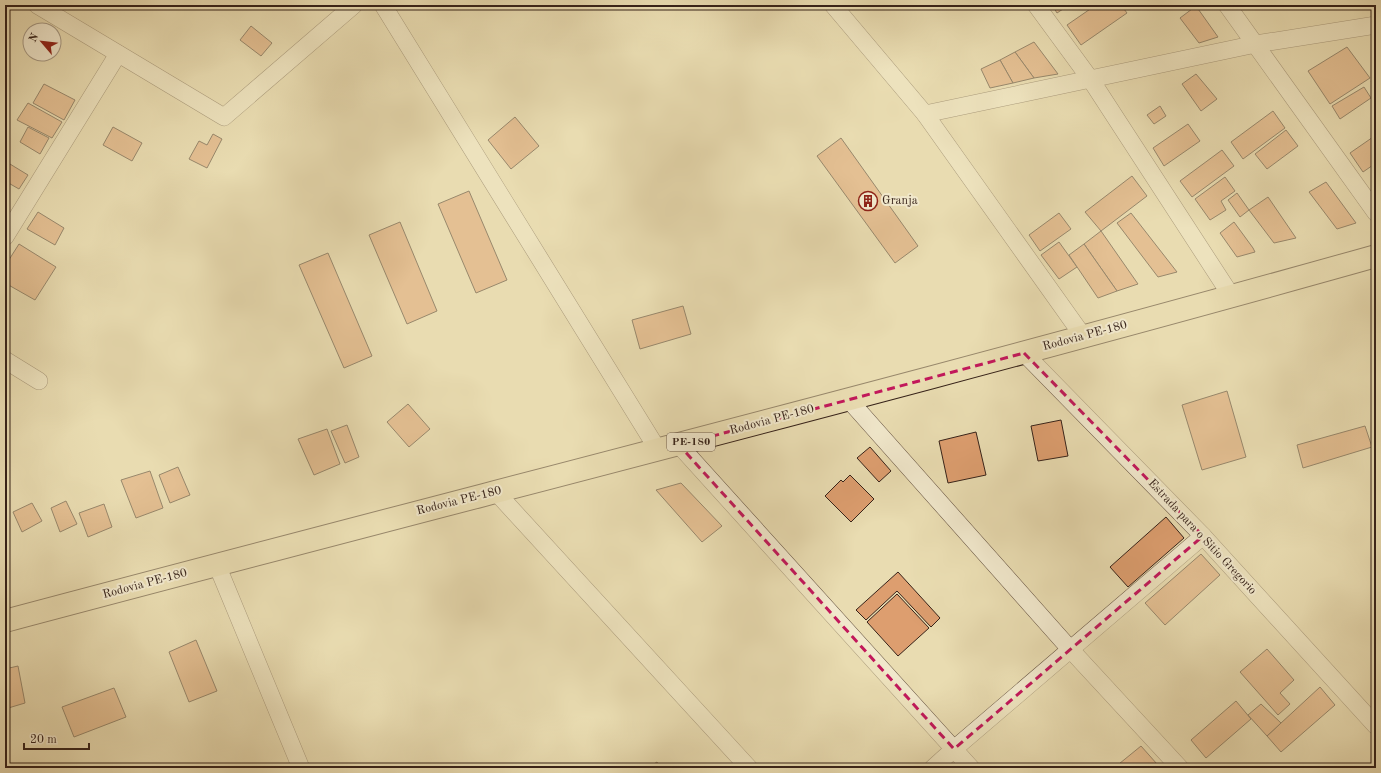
<svg xmlns="http://www.w3.org/2000/svg" width="1381" height="773" font-family="'Old Standard TT',serif">
  <style>
    .building { fill: #dd9e6f; stroke: #362219 }
    .lines { fill: none; stroke-linecap: round; stroke-linejoin: round }
    .minor-casing { stroke: #63503f; stroke-width: 18 }
    .primary-casing { stroke: #362219; stroke-width: 24 }
    .minor { stroke: #f1e8cc; stroke-width: 17 }
    .primary { stroke: #e9dcb1; stroke-width: 22 }
    .marked { fill: none; stroke: #c2185b; stroke-width: 3; stroke-dasharray: 8 5; stroke-linejoin: round }
    .labels { text-anchor: middle; dominant-baseline: central; stroke-width: 4; stroke-linejoin: round; paint-order: stroke }
    .shield { fill: #f1e8cc; stroke: #6e5d4f; stroke-width: 1 }
    .shield-label { font-size: 11px; font-weight: bold; fill: #362219 }
    .poi-label { font-size: 12px; fill: #362219; stroke: #f1e8cc; text-anchor: start }
    .street-label { font-size: 12px; fill: #362219; stroke: #f1e8cc }
  </style>
  <rect width="100%" height="100%" fill="#e9dcb1"/>
  <filter id="stains"><feTurbulence type="fractalNoise" baseFrequency=".005" numOctaves="4"/><feColorMatrix values="0 0 0 0 .2 0 0 0 0 .09 0 0 0 0 .02 0 0 0 .5 -.17"/></filter>
  <radialGradient id="worn" r=".72"><stop offset=".6" stop-color="#630" stop-opacity="0"/><stop offset="1" stop-color="#630" stop-opacity=".3"/></radialGradient>
  <g class="building">
    <polygon points="1052,5 1069,5 1057,13"/>
    <polygon points="1096,5 1121,5 1127,13 1081,45 1067,25"/>
    <polygon points="1196,6 1218,37 1199,43 1180,18"/>
    <polygon points="251,26 272,43 261,56 240,40"/>
    <polygon points="1034,42 1058,74 1034,78 1015,52"/>
    <polygon points="1347,47 1370,78 1330,104 1308,71"/>
    <polygon points="1015,52 1034,78 1013,83 1000,60"/>
    <polygon points="1000,60 1013,83 990,88 981,69"/>
    <polygon points="1196,74 1217,99 1201,111 1182,84"/>
    <polygon points="1376,78 1376,88 1371,81"/>
    <polygon points="44,84 75,100 64,120 33,103"/>
    <polygon points="1364,87 1371,98 1340,119 1332,106"/>
    <polygon points="28,103 62,122 52,138 17,120"/>
    <polygon points="1160,106 1166,116 1154,124 1147,115"/>
    <polygon points="1273,111 1285,128 1243,159 1231,142"/>
    <polygon points="515,117 539,146 511,169 488,140"/>
    <polygon points="1188,124 1200,141 1164,166 1153,148"/>
    <polygon points="28,127 49,138 40,154 20,142"/>
    <polygon points="113,127 142,143 132,161 103,145"/>
    <polygon points="1286,130 1298,146 1267,169 1255,154"/>
    <polygon points="213,134 222,139 207,168 189,159 199,141 207,145"/>
    <polygon points="1376,135 1376,163 1363,172 1350,153"/>
    <polygon points="841,138 918,246 895,263 817,156"/>
    <polygon points="1222,150 1234,166 1192,197 1180,181"/>
    <polygon points="5,161 28,175 19,189 5,181"/>
    <polygon points="1132,176 1147,196 1101,231 1085,212"/>
    <polygon points="1225,177 1235,191 1221,201 1226,210 1210,220 1195,199"/>
    <polygon points="1326,182 1356,223 1337,229 1309,192"/>
    <polygon points="469,191 507,280 476,293 438,204"/>
    <polygon points="1237,193 1249,210 1240,217 1228,200"/>
    <polygon points="1268,197 1296,238 1274,243 1249,210"/>
    <polygon points="38,212 64,228 55,245 27,229"/>
    <polygon points="1059,213 1071,229 1040,251 1029,235"/>
    <polygon points="1131,213 1177,272 1158,277 1117,223"/>
    <polygon points="400,222 437,311 407,324 369,235"/>
    <polygon points="1234,222 1253,248 1255,252 1237,257 1220,233"/>
    <polygon points="1101,231 1138,284 1117,291 1084,244"/>
    <polygon points="1059,242 1077,267 1059,279 1041,255"/>
    <polygon points="19,244 56,267 35,300 5,283 5,266"/>
    <polygon points="1084,244 1117,291 1098,298 1069,255"/>
    <polygon points="328,253 372,356 344,368 299,265"/>
    <polygon points="683,306 691,334 640,349 632,320"/>
    <polygon points="1227,391 1246,457 1202,470 1182,405"/>
    <polygon points="408,404 430,429 409,447 387,422"/>
    <polygon points="1061,420 1068,456 1038,461 1031,426"/>
    <polygon points="347,425 359,457 345,463 331,431"/>
    <polygon points="1365,426 1372,447 1303,468 1297,445"/>
    <polygon points="327,429 340,464 314,475 298,439"/>
    <polygon points="976,432 986,475 948,483 939,441"/>
    <polygon points="870,447 891,471 879,482 857,458"/>
    <polygon points="178,467 190,495 170,503 159,475"/>
    <polygon points="150,471 163,508 136,518 121,480"/>
    <polygon points="850,475 874,499 851,522 825,496 841,480 843,482"/>
    <polygon points="681,483 722,526 702,542 656,490"/>
    <polygon points="66,501 77,524 60,532 51,508"/>
    <polygon points="32,503 42,521 22,532 13,512"/>
    <polygon points="104,504 112,527 88,537 79,513"/>
    <polygon points="1166,517 1184,538 1128,587 1110,567"/>
    <polygon points="1201,554 1220,575 1165,625 1145,603"/>
    <polygon points="898,572 940,618 931,627 897,591 866,620 856,610"/>
    <polygon points="897,594 929,628 898,656 867,622"/>
    <polygon points="196,640 217,691 189,702 169,652"/>
    <polygon points="1267,649 1294,680 1280,693 1290,704 1278,715 1240,672"/>
    <polygon points="18,666 25,703 5,709 5,669"/>
    <polygon points="1320,687 1335,705 1281,752 1267,736"/>
    <polygon points="114,688 126,717 74,737 62,707"/>
    <polygon points="1236,701 1251,719 1206,758 1191,740"/>
    <polygon points="1261,704 1281,723 1267,736 1248,715"/>
    <polygon points="1141,746 1157,764 1152,768 1114,768"/>
    <polygon points="657,762 661,768 647,768"/>
  </g>
  <g class="lines">
    <defs>
      <g id="minor">
        <polyline points="37,5 224,117 354,5"/>
        <polyline points="383,5 658,450"/>
        <polyline points="833,5 925,114 1083,336"/>
        <polyline points="1036,5 1091,80 1232,297"/>
        <polyline points="1227,5 1376,213"/>
        <polyline points="925,114 1256,44 1376,25"/>
        <polyline points="5,237 118,54"/>
        <polyline points="1024,353 1203,536 1376,726"/>
        <polyline points="5,360 39,381"/>
        <polyline points="849,400 1070,649 1180,768"/>
        <polyline points="679,445 971,768"/>
        <polyline points="495,491 749,768"/>
        <polyline points="217,565 301,768"/>
        <polyline points="933,768 954,749 1203,536"/>
      </g>
      <path id="primary" d="M 5,621 C 462,499 921,384 1376,256"/>
    </defs>
    <use href="#minor" class="minor-casing"/>
    <use href="#primary" class="primary-casing"/>
    <use href="#minor" class="minor"/>
    <use href="#primary" class="primary"/>
  </g>
  <path d="M0 0H1381V773H0ZM 1024,353 L 1203,536 L 954,749 L 679,445 Z" fill="#e9dcb1" fill-opacity=".55" fill-rule="evenodd"/>
  <path class="marked" d="M 1024,353 L 1203,536 L 954,749 L 679,445 Z"/>
  <defs>
    <symbol id="building-ring" viewBox="-11 -11 22 22"><circle r="9.5" fill="#f1e8cc" stroke="#8f2418" stroke-width="1.5"/><path d="M-4-6H4V6H1V3H-1V6H-4ZM-2.5-4.3h1.7v1.8h-1.7ZM.8-4.3h1.7v1.8H.8ZM-2.5-1h1.7V.8h-1.7ZM.8-1h1.7V.8H.8Z" fill="#8f2418"/></symbol>
  </defs>
  <g fill-rule="evenodd">
    <use href="#building-ring" x="857" y="190" width="22" height="22"/>
  </g>
  <g class="labels">
    <rect class="shield" x="667" y="433" width="48" height="18" rx="3"/>
    <g class="shield-label">
      <text x="691" y="442">PE-180</text>
    </g>
    <g class="poi-label">
      <text x="882" y="201">Granja</text>
    </g>
    <g class="street-label">
      <text transform="translate(1085 336) rotate(-15)">Rodovia PE-180</text>
      <text transform="translate(772 420) rotate(-15)">Rodovia PE-180</text>
      <text transform="translate(459 501) rotate(-14)">Rodovia PE-180</text>
      <text transform="translate(1202 537) rotate(47)">Estrada para o Sitio Gregorio</text>
      <text transform="translate(145 584) rotate(-15)">Rodovia PE-180</text>
    </g>
  </g>
  <rect width="1381" height="773" fill="none" stroke="#e9dcb1" stroke-width="20"/>
  <rect x="6" y="6" width="1369" height="761" fill="none" stroke="#362219" stroke-width="2"/>
  <rect x="10" y="10" width="1361" height="753" fill="none" stroke="#362219"/>
  <g transform="translate(42 42) rotate(298)"><circle r="19" fill="#f1e8cc" stroke="#a69984"/>
  <path d="M0-3L7 15L0 10L-7 15Z" fill="#8f2418"/>
  <text y="-6" font-size="11" font-weight="bold" text-anchor="middle" fill="#362219">N</text>
  </g>
  <path d="M24 743v6h65v-6" fill="none" stroke="#362219" stroke-width="2"/>
  <text x="30" y="743" font-size="12" fill="#362219" stroke="#f1e8cc" stroke-width="3" paint-order="stroke">20 m</text>
  <rect width="100%" height="100%" filter="url(#stains)"/>
  <rect width="100%" height="100%" fill="url(#worn)"/>
</svg>
